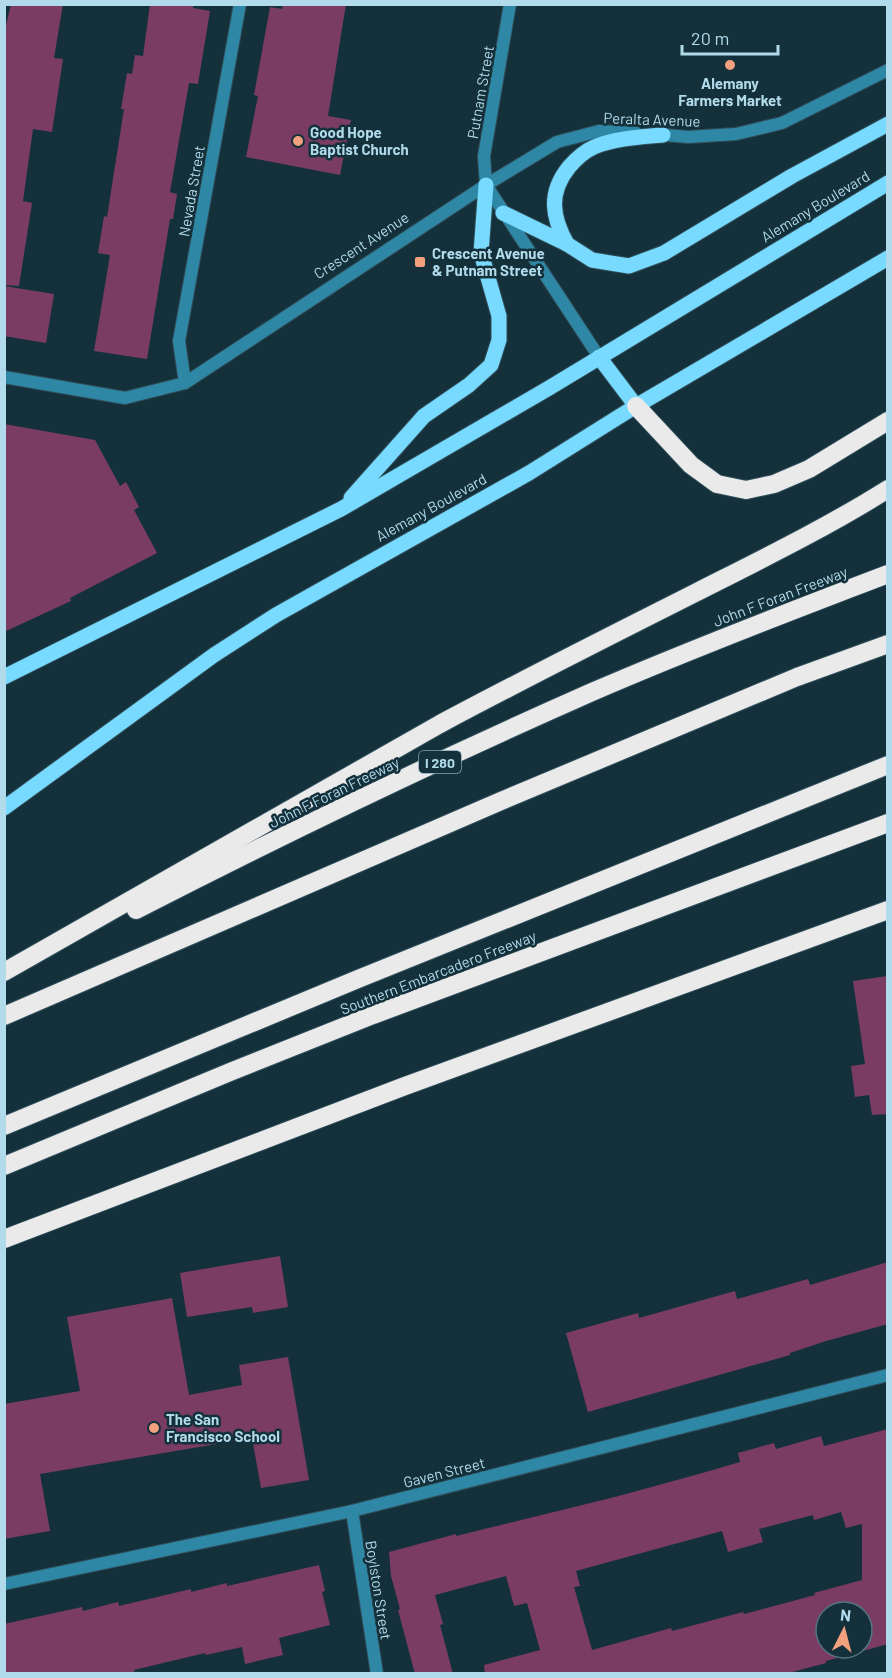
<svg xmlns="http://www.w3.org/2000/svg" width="892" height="1678" font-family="Barlow,sans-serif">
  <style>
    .building { fill: #7a3c62; fill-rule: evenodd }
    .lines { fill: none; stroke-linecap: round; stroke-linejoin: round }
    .street-casing { stroke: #304f5b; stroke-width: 14 }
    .primary-casing { stroke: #304f5b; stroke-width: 17 }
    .highway-casing { stroke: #304f5b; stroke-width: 20 }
    .street { stroke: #2e87a5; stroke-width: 12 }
    .primary { stroke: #77dafe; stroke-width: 15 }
    .highway { stroke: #eaeaea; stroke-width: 18 }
    .poi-dot { fill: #f2a17e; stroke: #14313b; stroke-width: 2 }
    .labels { text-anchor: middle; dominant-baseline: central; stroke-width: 5; stroke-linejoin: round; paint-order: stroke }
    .shield { fill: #14313b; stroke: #82a7b6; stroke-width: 1.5 }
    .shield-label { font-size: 14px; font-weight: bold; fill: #b1daeb }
    .poi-label { font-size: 15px; font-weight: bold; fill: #b1daeb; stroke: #14313b; text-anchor: start }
    .street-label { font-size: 15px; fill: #b1daeb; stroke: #14313b }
  </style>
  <rect width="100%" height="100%" fill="#14313b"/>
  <g class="building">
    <polygon points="11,4 63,4 54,58 63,59 52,132 33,129 23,201 32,203 19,286 4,285 4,34"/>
    <polygon points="150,4 194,4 193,8 210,11 198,84 189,83 170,192 177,194 173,219 170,219 147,359 94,351 110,255 98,253 104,216 107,217 124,109 121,109 127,73 132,74 135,55 143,56"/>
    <polygon points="283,4 346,4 328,116 351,120 340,175 246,157 258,96 254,95 270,7 282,9"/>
    <polygon points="4,286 54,294 46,343 4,336"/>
    <polygon points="4,424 95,440 120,486 126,482 139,507 134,510 157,553 70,598 71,601 4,632"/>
    <polygon points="888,976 888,1114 872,1115 869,1095 855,1097 851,1066 865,1064 853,981"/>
    <polygon points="280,1256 288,1307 253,1313 252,1307 187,1317 180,1273"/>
    <polygon points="888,1262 888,1324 826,1341 790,1353 790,1355 588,1412 566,1333 638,1313 639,1318 735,1291 737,1299 808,1279 810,1285"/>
    <polygon points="172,1298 189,1395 242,1385 239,1365 288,1357 309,1480 261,1488 252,1438 40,1474 50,1531 4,1539 4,1404 80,1391 67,1317"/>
    <path d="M 888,1429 L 888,1644 L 826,1661 L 826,1663 L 785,1674 L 485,1674 L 484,1665 L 540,1650 L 527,1603 L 514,1606 L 506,1576 L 435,1595 L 443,1624 L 440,1625 L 453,1674 L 415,1674 L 398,1610 L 400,1609 L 391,1576 L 389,1552 L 456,1534 L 456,1536 L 615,1497 L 706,1472 L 740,1462 L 738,1453 L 774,1443 L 776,1449 L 821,1436 L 824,1446 ZM 841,1512 L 846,1528 L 862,1524 L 862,1580 L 814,1593 L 815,1595 L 744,1614 L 743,1612 L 672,1631 L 671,1628 L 592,1650 L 574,1587 L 580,1586 L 576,1571 L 722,1531 L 728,1552 L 763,1542 L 759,1529 L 813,1515 L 814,1520 ZM 826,1612 L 862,1612 L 862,1648 L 826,1648 Z"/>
    <polygon points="319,1565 325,1591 322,1592 330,1625 279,1638 283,1655 245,1664 242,1647 206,1655 205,1653 134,1670 135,1674 4,1674 4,1624 82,1607 83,1611 118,1602 119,1606 191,1589 191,1592 227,1583 227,1586"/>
  </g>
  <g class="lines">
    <defs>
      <g id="street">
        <polyline points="510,4 484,156 486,185 599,357"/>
        <polyline points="654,134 688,137 736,134 782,123 888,70"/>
        <polyline points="4,377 125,398 185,383 486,185 557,142 599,131 636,133"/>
        <polyline points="185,383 179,341 240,4"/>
        <polyline points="352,1511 377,1674"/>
        <polyline points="4,1584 352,1511 888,1375"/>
      </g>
      <g id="primary">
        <polyline points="503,213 567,244 592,260 629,266 664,253 792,176 888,124"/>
        <path d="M 567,244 C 552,217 548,193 569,167 C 576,159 585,151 594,147 C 615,138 641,137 663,135"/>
        <polyline points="599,357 636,406"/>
        <polyline points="351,498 424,416 469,385 491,365 499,340 499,316 481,253 486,185"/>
        <polyline points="4,677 341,509 549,388 888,183"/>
        <polyline points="4,808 214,655 276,615 529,473 636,406 888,258"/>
      </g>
      <g id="highway">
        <polyline points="636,406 691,465 717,484 746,490 774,484 809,469 888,421"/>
        <path d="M 136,910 C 286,833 438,760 592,692 C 689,650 788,612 888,574"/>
        <path d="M 4,972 L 440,724 C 524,679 610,636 695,593 C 760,560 826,528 888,489"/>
        <polyline points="4,1016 501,801 797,677 888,644"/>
        <polyline points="4,1126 358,979 888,765"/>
        <polyline points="4,1166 230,1072 373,1015 888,823"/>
        <polyline points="4,1239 405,1086 888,910"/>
      </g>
    </defs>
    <use href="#street" class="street-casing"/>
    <use href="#primary" class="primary-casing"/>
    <use href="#highway" class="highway-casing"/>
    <use href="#street" class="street"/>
    <use href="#primary" class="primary"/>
    <use href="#highway" class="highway"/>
  </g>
  <g class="poi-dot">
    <circle cx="730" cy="65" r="6"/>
    <circle cx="298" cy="141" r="6"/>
    <rect x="414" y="256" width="12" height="12" rx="3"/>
    <circle cx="154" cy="1428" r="6"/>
  </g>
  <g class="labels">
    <rect class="shield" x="419" y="751" width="42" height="22" rx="4.5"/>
    <g class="shield-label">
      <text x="440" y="762">I 280</text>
    </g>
    <g class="poi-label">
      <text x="730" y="83" text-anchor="middle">Alemany<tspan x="730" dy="17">Farmers Market</tspan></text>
      <text x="310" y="132">Good Hope<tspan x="310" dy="17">Baptist Church</tspan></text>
      <text x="432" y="253">Crescent Avenue<tspan x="432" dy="17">&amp; Putnam Street</tspan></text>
      <text x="166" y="1419">The San<tspan x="166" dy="17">Francisco School</tspan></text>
    </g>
    <g class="street-label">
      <text transform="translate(480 92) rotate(-80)">Putnam Street</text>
      <text transform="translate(652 119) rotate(2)">Peralta Avenue</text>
      <text transform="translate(191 191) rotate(-80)">Nevada Street</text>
      <text transform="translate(815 206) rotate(-31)">Alemany Boulevard</text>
      <text transform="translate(361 245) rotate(-33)">Crescent Avenue</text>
      <text transform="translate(431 507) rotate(-29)">Alemany Boulevard</text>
      <text transform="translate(780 596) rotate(-21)">John F Foran Freeway</text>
      <text transform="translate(334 792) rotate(-26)">John F Foran Freeway</text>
      <text transform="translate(438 972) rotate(-21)">Southern Embarcadero Freeway</text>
      <text transform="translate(444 1472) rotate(-14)">Gaven Street</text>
      <text transform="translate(379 1590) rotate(81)">Boylston Street</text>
    </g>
  </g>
  <rect width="892" height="1678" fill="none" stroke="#b1daeb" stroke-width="12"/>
  <g transform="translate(844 1630) rotate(6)"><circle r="28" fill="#14313b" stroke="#537581" stroke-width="1.5"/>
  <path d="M0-4.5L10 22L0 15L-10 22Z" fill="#f2a17e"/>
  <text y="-9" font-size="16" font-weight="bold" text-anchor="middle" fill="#b1daeb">N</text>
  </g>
  <path d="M682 45v9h96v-9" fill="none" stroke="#b1daeb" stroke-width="3"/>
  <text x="691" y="45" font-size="18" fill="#b1daeb" stroke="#14313b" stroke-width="4.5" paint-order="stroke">20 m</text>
</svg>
